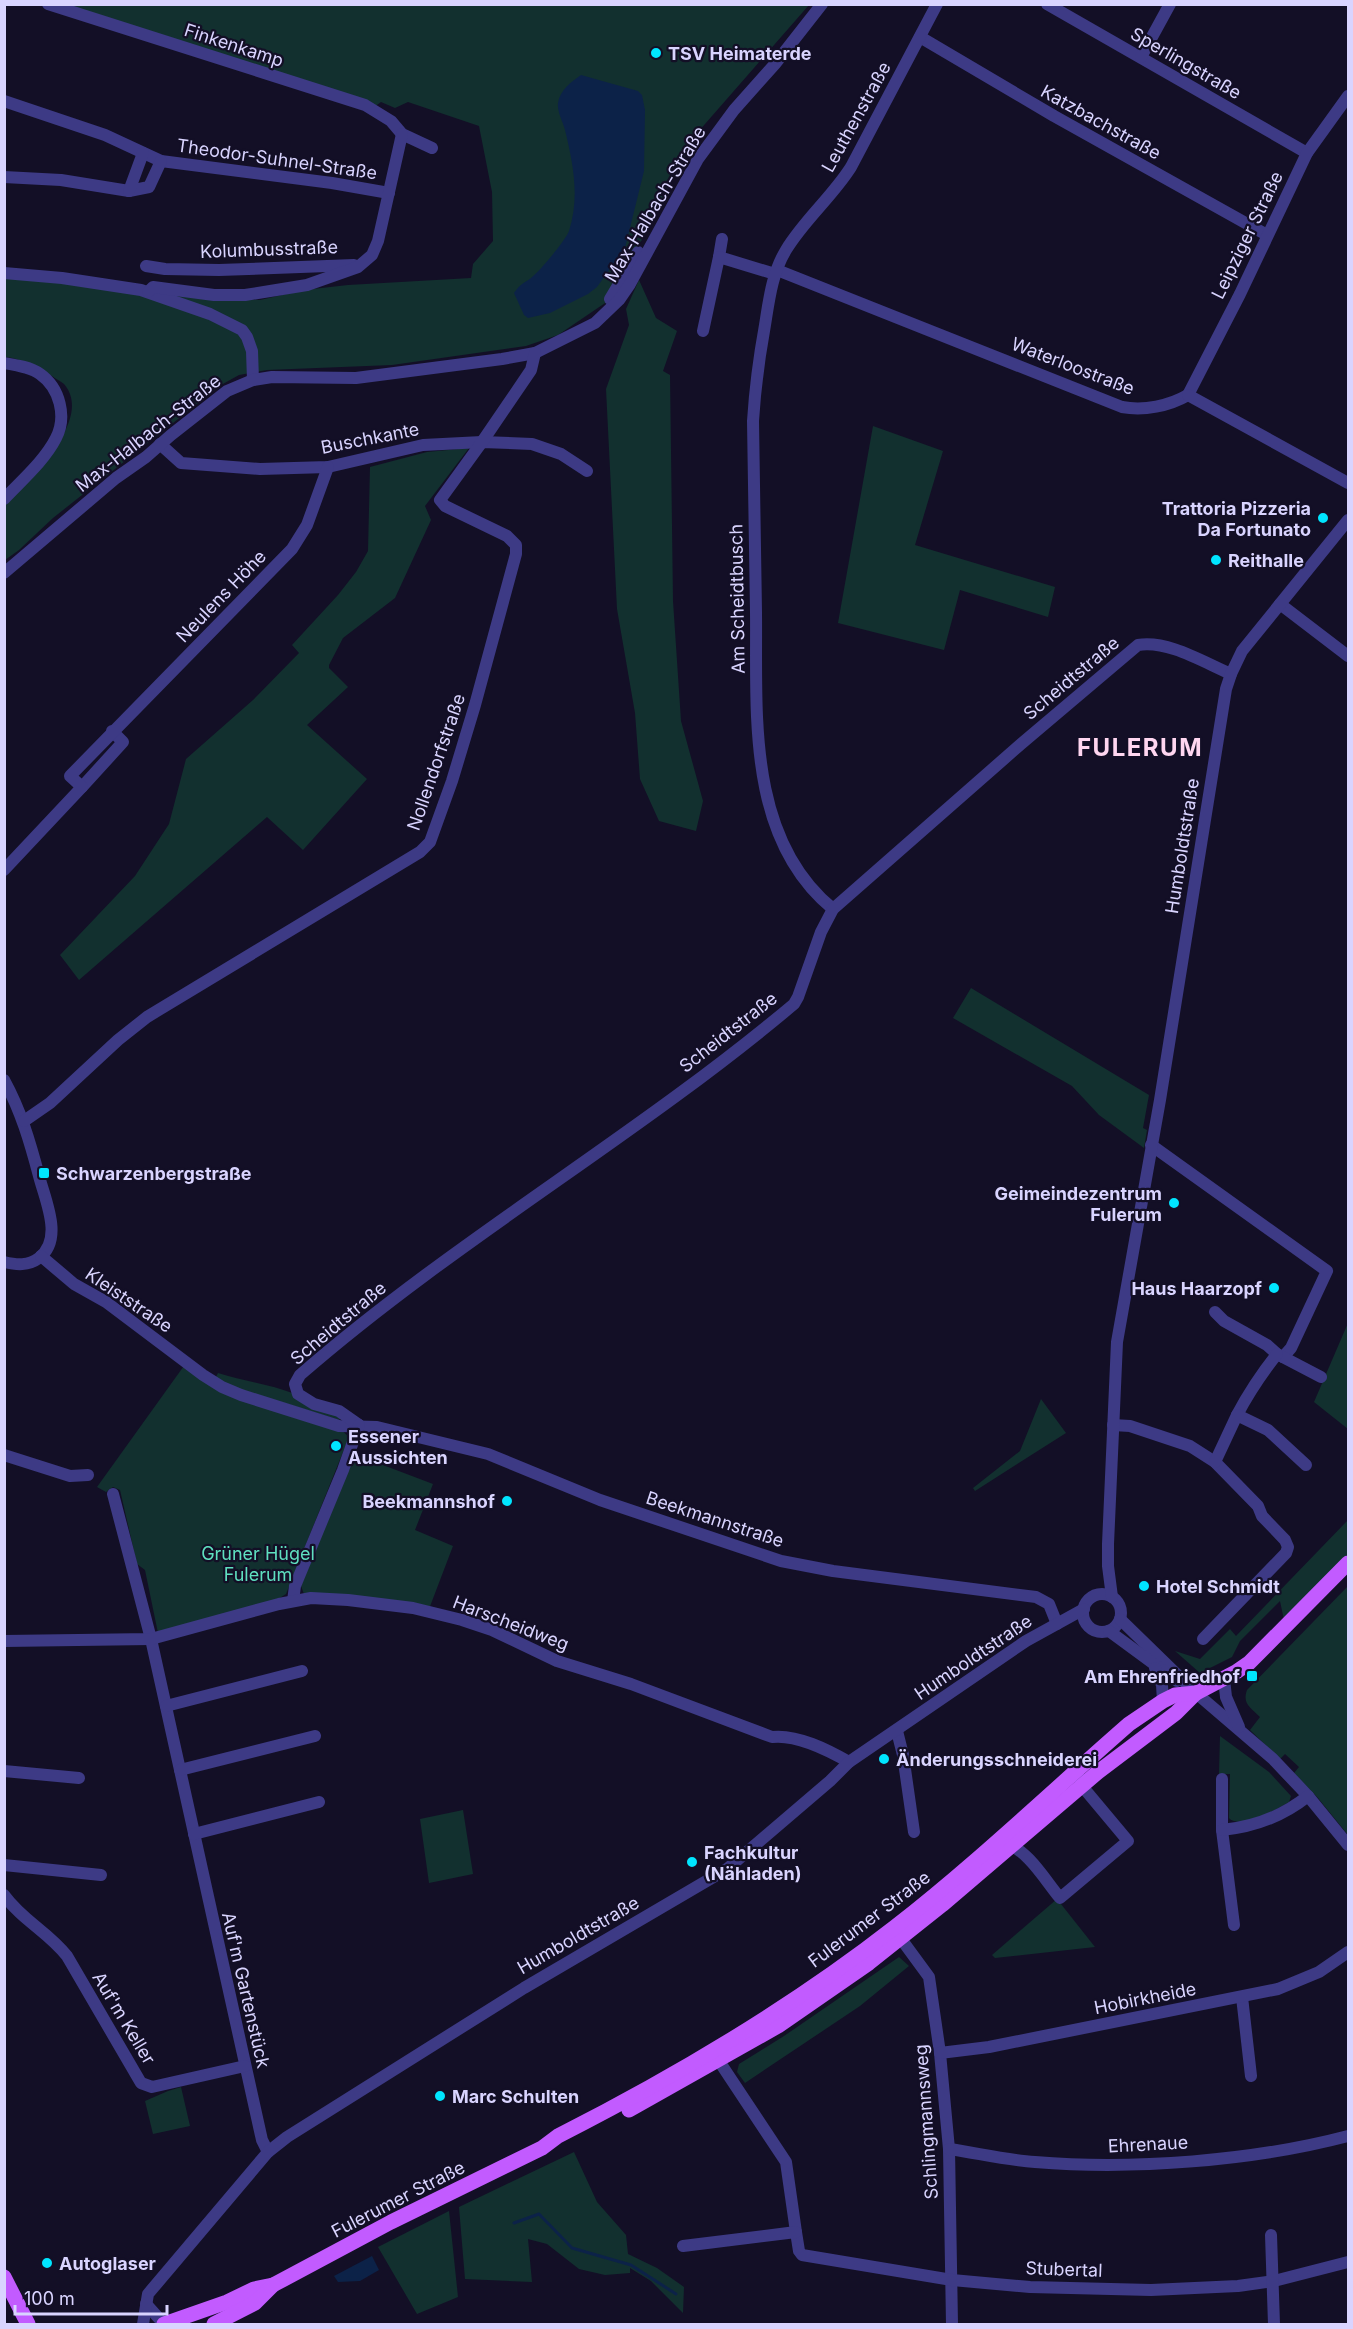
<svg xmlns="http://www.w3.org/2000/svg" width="1353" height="2329" font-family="Inter,sans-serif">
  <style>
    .green { fill: #12302f }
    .water { fill: #0c2248 }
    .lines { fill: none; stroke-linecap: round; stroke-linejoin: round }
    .stream { stroke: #0c2248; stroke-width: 3 }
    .minor { stroke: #3d3a85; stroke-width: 12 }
    .major { stroke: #c25bff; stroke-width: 15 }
    .poi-dot { fill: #00e5ff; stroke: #130f26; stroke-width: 2 }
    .labels { text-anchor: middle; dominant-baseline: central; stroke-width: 4.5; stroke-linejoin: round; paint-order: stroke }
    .street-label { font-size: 18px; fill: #d9d4ff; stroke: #130f26 }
    .poi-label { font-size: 18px; font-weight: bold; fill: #d9d4ff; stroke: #130f26; text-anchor: start }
    .park-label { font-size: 18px; fill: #5fe0c0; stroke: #130f26 }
    .district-label { font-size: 24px; font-weight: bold; letter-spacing: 1.5px; fill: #ffd6f0; stroke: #130f26 }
  </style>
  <rect width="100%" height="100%" fill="#130f26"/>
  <g class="green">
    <path d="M 56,5 L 809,5 L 698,132 L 611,299 L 558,335 L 526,346 L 392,365 L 267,370 L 239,375 L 221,385 L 53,518 L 19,550 L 5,560 L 5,504 C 27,480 95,420 64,384 C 61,381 55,379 52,376 C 38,368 21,358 5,357 L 5,275 L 159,294 L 260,300 L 304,290 L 348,285 L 471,278 L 473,264 L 493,241 L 492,192 L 479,126 L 408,102 L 395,108 L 381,102 L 374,107 Z"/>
    <polygon points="639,280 656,318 677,331 663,371 670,375 673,601 681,721 703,801 696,831 659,821 640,779 635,713 617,609 606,389 629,325 626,309"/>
    <polygon points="873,426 943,451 915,545 1055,587 1048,617 960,590 944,650 838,623"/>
    <polygon points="469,448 425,506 431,520 395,598 343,638 329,665 329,668 348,687 307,725 367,779 303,850 267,817 79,980 60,955 135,876 169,824 186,759 253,700 299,653 292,645 338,595 356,572 368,551 370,467 427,452"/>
    <polygon points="971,988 1149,1095 1143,1128 1147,1130 1144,1148 1099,1115 1072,1086 953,1018"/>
    <polygon points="1348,1323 1348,1429 1314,1402"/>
    <polygon points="186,1363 198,1373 339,1428 349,1437 286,1594 278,1599 158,1633 145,1570 137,1564 120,1490 113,1487 106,1492 97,1487"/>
    <path d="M 218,1373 C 243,1381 270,1384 295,1394 C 310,1400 326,1409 341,1417 L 339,1420 L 214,1381 Z"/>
    <polygon points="1041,1399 1066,1433 975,1491 973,1488 1020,1451"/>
    <polygon points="354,1454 433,1484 415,1530 453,1546 429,1609 304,1594 301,1586"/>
    <polygon points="1348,1520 1348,1554 1284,1620 1280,1601 1240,1641 1232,1657 1200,1673 1175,1651 1200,1659 1230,1629 1236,1636"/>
    <path d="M 1348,1586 L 1348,1835 L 1318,1798 L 1294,1773 L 1299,1767 L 1285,1754 L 1280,1759 L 1250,1730 L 1260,1717 C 1251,1708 1242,1704 1247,1690 Z"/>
    <path d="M 1220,1736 L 1269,1772 L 1291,1796 L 1289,1802 C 1278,1809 1239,1830 1229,1818 L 1230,1774 L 1219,1774 Z"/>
    <polygon points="463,1810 473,1874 429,1883 420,1819"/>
    <polygon points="1057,1899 1095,1947 995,1958 992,1955"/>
    <polygon points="899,1957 909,1966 860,2006 745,2083 737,2072 739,2064 784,2036"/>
    <polygon points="181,2087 190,2126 153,2134 145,2101 168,2091"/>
    <polygon points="574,2152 597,2202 626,2235 628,2254 657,2268 684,2287 683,2313 651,2281 630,2268 630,2273 605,2275 579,2269 547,2244 528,2239 532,2282 465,2279 459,2207"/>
    <polygon points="449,2211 458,2297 417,2314 378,2247"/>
  </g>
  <g class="water">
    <path d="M 581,75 L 638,91 L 642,95 L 645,110 L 644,171 L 625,248 L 597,287 L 588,294 L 550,313 L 528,318 L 524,315 L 514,293 C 521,283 523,284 531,278 C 540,271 565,241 569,231 C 580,197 573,163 565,130 C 563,122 557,112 558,103 C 560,90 571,82 581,75 Z"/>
    <polygon points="372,2256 379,2270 360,2281 338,2282 334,2276"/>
  </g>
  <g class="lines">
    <polyline class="stream" points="514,2223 539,2214 572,2248 631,2265 676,2294"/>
    <g class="minor">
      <polyline points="48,4 365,105 391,121 402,134 432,148"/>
      <polyline points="1047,4 1307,153"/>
      <polyline points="920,37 1054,116 1267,235"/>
      <polyline points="1141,57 1170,4"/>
      <polyline points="4,101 105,135 161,161 332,183 389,193"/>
      <polyline points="4,177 61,180 129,191 149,187 161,161"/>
      <polyline points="129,191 143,153"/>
      <polyline points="719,257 722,239"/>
      <polyline points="146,266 165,269 219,270 354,265"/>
      <path d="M 777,270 L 1122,407 C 1144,411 1169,406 1188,395"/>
      <polyline points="4,273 62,278 141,290 210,314 242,330 247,337 252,351 253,380"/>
      <polyline points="148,292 153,287 214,295 245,295 307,285 358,267 372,255 378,241 402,134"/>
      <polyline points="610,299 638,252"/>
      <polyline points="703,331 719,257 775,274"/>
      <path d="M 4,363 C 16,365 30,367 40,374 C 60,388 67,417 56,438 C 45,460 22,480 4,499"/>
      <polyline points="1188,395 1240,294 1307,153 1348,96"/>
      <polyline points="1188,395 1348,483"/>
      <polyline points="160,444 181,463 260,469 328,467 423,445 482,442 532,444 561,454 587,471"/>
      <polyline points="4,573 116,478 146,457 171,435 227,391 253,380 272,377 356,378 502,359 535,353 595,323 619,300 630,284 698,159 734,110 775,64 822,4"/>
      <polyline points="1280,604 1348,656"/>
      <polyline points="82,787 123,742 112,731"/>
      <polyline points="4,870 82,787 70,776 292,549 307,525 328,467"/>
      <path d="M 833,909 C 746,838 757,713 756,612 C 755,549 754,485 753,421 C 755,389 759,358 765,325 C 769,300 772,273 786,250 C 804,220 832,197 851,167 L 937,4"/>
      <path d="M 4,1080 C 21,1111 30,1142 39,1176 C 45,1200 64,1239 39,1258 C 28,1266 17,1265 4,1262"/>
      <polyline points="24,1121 50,1103 118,1040 147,1017 420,852 430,842 452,781 475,705 516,554 516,545 507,536 445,506 440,500 482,442 531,370 535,353"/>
      <polyline points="1151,1145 1327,1271 1291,1348 1283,1357"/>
      <polyline points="41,1256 74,1284 106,1302 203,1375 222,1387 241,1395 339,1426 377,1427 488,1454 600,1500 781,1561 833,1571 1036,1597 1049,1604 1057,1624"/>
      <polyline points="1215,1312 1224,1321 1267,1345 1277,1354 1321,1377"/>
      <path d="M 1237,1415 C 1248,1394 1262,1373 1277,1354"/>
      <path d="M 359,1425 L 339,1411 L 314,1404 L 298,1394 L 295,1384 L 300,1375 C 455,1240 636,1137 794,1004 L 798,997 L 821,932 L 833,909 L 1021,744 L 1138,645 C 1168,640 1203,662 1231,674"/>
      <polyline points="1113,1425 1130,1426 1190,1446 1215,1462 1258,1506 1262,1516 1285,1540 1288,1547 1286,1553 1203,1639"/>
      <polyline points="4,1455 70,1476 88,1475"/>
      <polyline points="1215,1462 1237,1415 1268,1430 1306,1465"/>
      <polyline points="113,1494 151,1639 262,2140 268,2152"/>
      <circle cx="1102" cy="1613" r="19"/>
      <polyline points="1112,1597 1108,1566 1108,1544 1117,1342 1160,1100 1226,689 1231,674 1242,651 1348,520"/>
      <polyline points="293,1601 295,1586 343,1470 359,1425"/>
      <polyline points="1120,1619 1196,1693 1273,1759 1308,1796 1348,1845"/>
      <polyline points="1109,1631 1177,1681"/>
      <path d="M 4,1641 L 151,1639 L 279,1604 L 311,1598 L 348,1600 L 413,1608 L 462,1620 L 492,1630 L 557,1661 L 631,1684 L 772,1737 C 797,1734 828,1750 849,1762"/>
      <polyline points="1155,1668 1162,1685 1163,1701"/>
      <polyline points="1224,1679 1226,1697 1239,1727"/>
      <polyline points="166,1706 302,1671"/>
      <polyline points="897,1731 903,1755 914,1832"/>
      <polyline points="180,1770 315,1736"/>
      <polyline points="4,1771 79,1778"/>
      <polyline points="1222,1779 1222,1830 1234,1925"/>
      <path d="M 1222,1830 C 1254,1827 1283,1816 1308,1796"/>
      <polyline points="194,1834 319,1802"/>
      <path d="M 1005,1843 C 1028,1850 1045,1880 1060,1898 L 1128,1841 L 1082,1786 L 1080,1778"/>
      <polyline points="4,1865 101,1875"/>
      <path d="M 4,1895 C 23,1921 47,1931 67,1956 L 141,2083 L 152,2087 L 245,2066"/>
      <polyline points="896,1932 929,1977 940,2053 949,2149 952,2324"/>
      <polyline points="1242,1997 1251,2076"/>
      <polyline points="713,2052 786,2162 796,2232 799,2251 802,2255 952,2280 1030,2287 1151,2290 1238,2286 1274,2281 1348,2262"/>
      <polyline points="940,2053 989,2047 1278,1989 1319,1972 1348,1952"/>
      <path d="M 949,2149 C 977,2153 1006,2160 1035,2162 C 1133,2170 1253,2161 1348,2136"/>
      <polyline points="1271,2235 1274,2324"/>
      <polyline points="683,2246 796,2232"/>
      <polyline points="146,2304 164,2324"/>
      <polyline points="143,2324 148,2294 268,2152 287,2137 524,1988 727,1869 830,1781 849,1762 1026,1641 1084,1609"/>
    </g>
    <g class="major">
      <polyline points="629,2110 778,2026 869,1963 942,1905 1098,1772 1176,1713 1196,1693"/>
      <polyline points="4,2277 28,2324"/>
      <path d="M 164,2324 L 227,2302 L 254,2289 L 273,2285 L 391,2222 L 542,2148 L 558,2136 C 676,2076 790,2009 895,1927 C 976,1864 1051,1792 1129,1724 L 1163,1701 L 1175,1695 L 1196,1693 L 1236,1672 L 1249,1663 L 1348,1563"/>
      <polyline points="214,2324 255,2303 273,2285"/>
    </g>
  </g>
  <g class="poi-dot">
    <circle cx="656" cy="53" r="6"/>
    <circle cx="1323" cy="518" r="6"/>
    <circle cx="1216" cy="560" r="6"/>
    <rect x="38" y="1167" width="12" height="12" rx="3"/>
    <circle cx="1174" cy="1203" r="6"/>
    <circle cx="1274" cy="1288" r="6"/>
    <circle cx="336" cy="1446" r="6"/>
    <circle cx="507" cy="1501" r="6"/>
    <circle cx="1144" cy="1586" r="6"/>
    <rect x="1246" y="1670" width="12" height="12" rx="3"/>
    <circle cx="884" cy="1759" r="6"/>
    <circle cx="692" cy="1862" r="6"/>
    <circle cx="440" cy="2096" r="6"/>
    <circle cx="47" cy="2263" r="6"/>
  </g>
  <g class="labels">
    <g class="street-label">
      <text transform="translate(234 45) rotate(18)">Finkenkamp</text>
      <text transform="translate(1186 63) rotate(30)">Sperlingstraße</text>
      <text transform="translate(856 117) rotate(-61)">Leuthenstraße</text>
      <text transform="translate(1101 122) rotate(29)">Katzbachstraße</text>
      <text transform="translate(277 159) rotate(8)">Theodor-Suhnel-Straße</text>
      <text transform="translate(655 204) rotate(-59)">Max-Halbach-Straße</text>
      <text transform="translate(1247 235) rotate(-64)">Leipziger Straße</text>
      <text transform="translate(269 249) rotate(-2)">Kolumbusstraße</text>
      <text transform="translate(1073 366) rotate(21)">Waterloostraße</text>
      <text transform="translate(148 433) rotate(-38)">Max-Halbach-Straße</text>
      <text transform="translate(370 438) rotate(-11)">Buschkante</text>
      <text transform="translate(221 596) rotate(-46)">Neulens Höhe</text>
      <text transform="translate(737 599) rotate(-91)">Am Scheidtbusch</text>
      <text transform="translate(1071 678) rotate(-40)">Scheidtstraße</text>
      <text transform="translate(436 762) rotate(-71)">Nollendorfstraße</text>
      <text transform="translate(1182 846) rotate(-81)">Humboldtstraße</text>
      <text transform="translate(728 1032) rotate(-38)">Scheidtstraße</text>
      <text transform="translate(129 1300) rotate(34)">Kleiststraße</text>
      <text transform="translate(338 1323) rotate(-40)">Scheidtstraße</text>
      <text transform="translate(715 1519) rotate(18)">Beekmannstraße</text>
      <text transform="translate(511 1623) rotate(21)">Harscheidweg</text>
      <text transform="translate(973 1657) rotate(-34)">Humboldtstraße</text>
      <text transform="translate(869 1919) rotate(-37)">Fulerumer Straße</text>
      <text transform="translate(578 1935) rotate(-30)">Humboldtstraße</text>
      <text transform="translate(246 1990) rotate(77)">Auf'm Gartenstück</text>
      <text transform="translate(1145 1998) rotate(-11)">Hobirkheide</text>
      <text transform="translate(124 2018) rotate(59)">Auf'm Keller</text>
      <text transform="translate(926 2122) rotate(-94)">Schlingmannsweg</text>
      <text transform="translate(1148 2144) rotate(-3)">Ehrenaue</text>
      <text transform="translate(398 2199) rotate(-27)">Fulerumer Straße</text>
      <text transform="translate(1064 2269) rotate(2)">Stubertal</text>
    </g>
    <g class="poi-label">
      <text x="668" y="53">TSV Heimaterde</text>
      <text x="1311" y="508" text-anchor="end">Trattoria Pizzeria<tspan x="1311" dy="21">Da Fortunato</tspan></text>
      <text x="1228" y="560">Reithalle</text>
      <text x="56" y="1173">Schwarzenbergstraße</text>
      <text x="1162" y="1193" text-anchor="end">Geimeindezentrum<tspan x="1162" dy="21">Fulerum</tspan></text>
      <text x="1262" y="1288" text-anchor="end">Haus Haarzopf</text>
      <text x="348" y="1436">Essener<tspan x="348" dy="21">Aussichten</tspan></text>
      <text x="495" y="1501" text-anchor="end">Beekmannshof</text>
      <text x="1156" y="1586">Hotel Schmidt</text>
      <text x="1240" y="1676" text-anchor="end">Am Ehrenfriedhof</text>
      <text x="896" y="1759">Änderungsschneiderei</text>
      <text x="704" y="1852">Fachkultur<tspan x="704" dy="21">(Nähladen)</tspan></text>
      <text x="452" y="2096">Marc Schulten</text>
      <text x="59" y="2263">Autoglaser</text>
    </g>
    <g class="park-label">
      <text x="258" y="1553">Grüner Hügel<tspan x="258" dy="21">Fulerum</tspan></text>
    </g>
    <g class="district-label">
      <text x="1140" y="747">FULERUM</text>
    </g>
  </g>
  <rect width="1353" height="2329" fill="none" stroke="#d9d4ff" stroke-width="12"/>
  <path d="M15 2305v9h152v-9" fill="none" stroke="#d9d4ff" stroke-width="3"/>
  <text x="24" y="2305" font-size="18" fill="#d9d4ff" stroke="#130f26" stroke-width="4.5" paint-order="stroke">100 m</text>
</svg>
